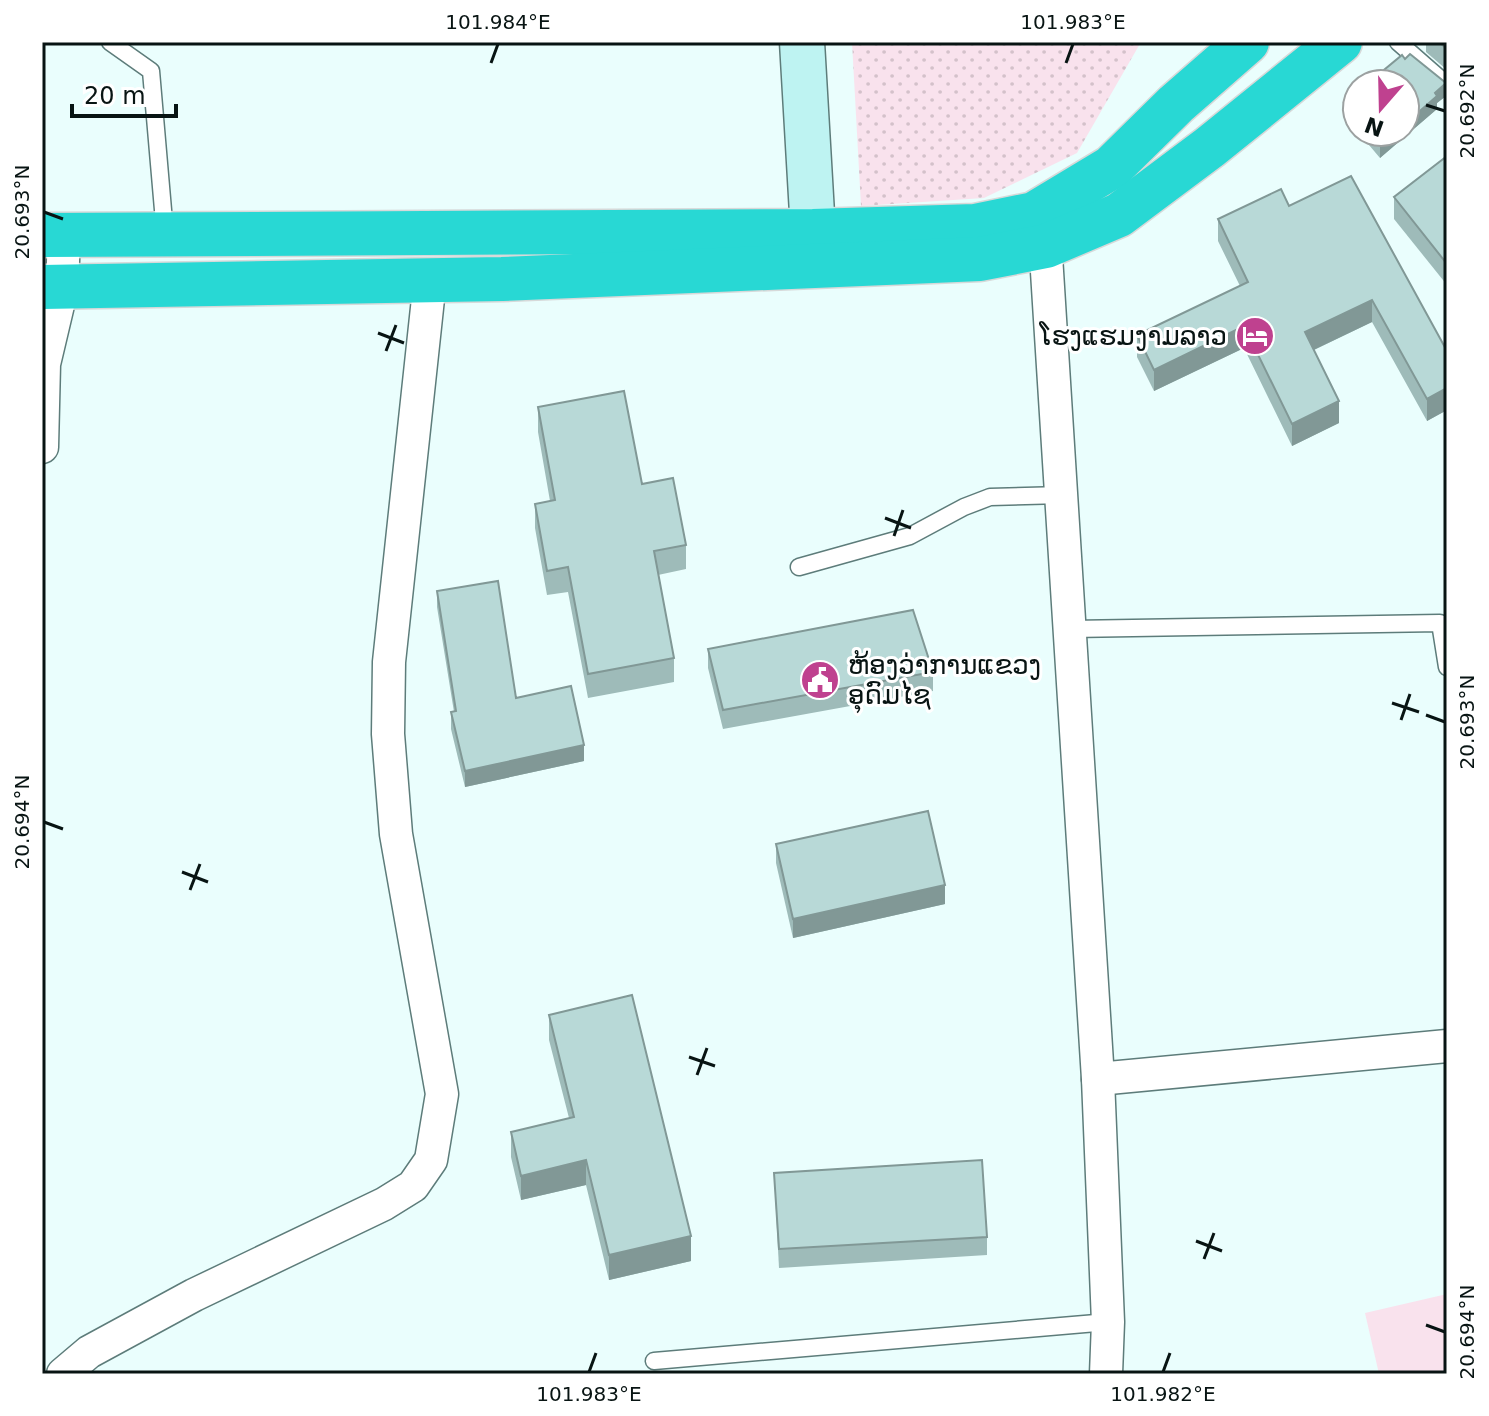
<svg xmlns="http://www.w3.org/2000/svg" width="1489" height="1416" font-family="'DejaVu Sans','Noto Sans Lao',sans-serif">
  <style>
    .grass { fill: url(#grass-dots) }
    .pitch { fill: #f9e2ed }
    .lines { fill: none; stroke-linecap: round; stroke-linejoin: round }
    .lane-casing { stroke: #5d7c7a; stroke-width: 19 }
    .street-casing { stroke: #5d7c7a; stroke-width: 35 }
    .secondary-casing { stroke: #5d7c7a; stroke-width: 47 }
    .highway-casing { stroke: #d7d9d9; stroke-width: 47 }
    .lane { stroke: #fff; stroke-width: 16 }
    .street { stroke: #fff; stroke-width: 32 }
    .secondary { stroke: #bef3f2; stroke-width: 44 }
    .highway { stroke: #28d8d4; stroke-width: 44 }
    .wall { fill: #9ebbb9 }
    .shaded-wall { fill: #819896 }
    .building { fill: #b8d9d7; stroke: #819896; stroke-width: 2 }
    .ticks { fill: none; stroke: #081413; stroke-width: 3 }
    .labels { text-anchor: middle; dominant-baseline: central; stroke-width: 6; stroke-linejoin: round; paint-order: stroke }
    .poi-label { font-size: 26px; fill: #081413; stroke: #fff; text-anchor: end }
    .neatline { fill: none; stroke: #081413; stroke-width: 3 }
    .ticks-label { font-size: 20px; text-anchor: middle; fill: #081413 }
  </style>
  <defs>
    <pattern id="grass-dots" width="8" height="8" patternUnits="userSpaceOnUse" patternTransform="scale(2)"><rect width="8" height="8" fill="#f9e2ed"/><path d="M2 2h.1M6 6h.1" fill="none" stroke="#d4c1ca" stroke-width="1.8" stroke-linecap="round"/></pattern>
  </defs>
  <rect width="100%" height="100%" fill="#eafefd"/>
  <polygon class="grass" points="852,42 1141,42 1077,153 984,198 861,206"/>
  <polygon class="pitch" points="1447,1294 1447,1374 1379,1374 1365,1313"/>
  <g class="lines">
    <defs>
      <g id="lane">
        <polyline points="110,42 151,71 165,233"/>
        <polyline points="1398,42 1447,85"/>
        <polyline points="799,567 910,536 964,507 990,497 1063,495"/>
        <polyline points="1071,629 1440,623 1447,667"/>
        <polyline points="654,1361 1108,1322"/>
      </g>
      <g id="street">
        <polyline points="1044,224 1098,1079 1108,1322 1106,1374"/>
        <polyline points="42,447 44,364 62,288 64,235"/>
        <polyline points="1098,1079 1447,1046"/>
        <polyline points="63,1374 89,1352 194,1295 384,1204 413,1186 431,1160 442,1094 396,834 388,734 389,662 430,280"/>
      </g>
      <polyline id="secondary" points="802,42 813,231"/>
      <g id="highway">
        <polyline points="42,235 813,231 975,226 1034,214 1112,167 1176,104 1247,42"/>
        <polyline points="42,287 502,279 980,259 1046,246 1119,215 1210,147 1340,42"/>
      </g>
    </defs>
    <use href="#lane" class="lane-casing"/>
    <use href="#street" class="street-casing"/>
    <use href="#secondary" class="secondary-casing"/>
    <use href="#highway" class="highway-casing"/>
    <use href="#lane" class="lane"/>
    <use href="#street" class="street"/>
    <use href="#secondary" class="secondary"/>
    <use href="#highway" class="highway"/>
  </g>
  <g class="wall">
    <polygon points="1426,42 1447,42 1447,70 1426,52"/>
    <polygon points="1405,59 1446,96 1437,103 1437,109 1380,158 1358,132 1405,132"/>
    <polygon points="1357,93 1357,131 1344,116 1344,103"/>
    <polygon points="1447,156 1447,285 1394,219 1394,197"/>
    <polygon points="1289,206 1447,351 1447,410 1427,421 1372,322 1314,350 1339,423 1292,446 1244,348 1154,391 1137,357 1137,335 1240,286 1218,241 1218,219"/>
    <polygon points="538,407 642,484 686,545 686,569 658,575 674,658 674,682 588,698 568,592 547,595 535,528 535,504 550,501 538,432"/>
    <polygon points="437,591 516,698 584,761 465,787 451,729 451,712 454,712 437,607"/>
    <polygon points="708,649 933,672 933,691 723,729 708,668"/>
    <polygon points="776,844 945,904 793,938 776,863"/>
    <polygon points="549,1015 691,1261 609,1280 586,1185 521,1200 511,1157 511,1132 569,1118 549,1040"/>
    <polygon points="774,1173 987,1237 987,1255 779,1268"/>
  </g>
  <g class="shaded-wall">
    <polygon points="1446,83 1446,96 1437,103 1437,109 1380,158 1380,145 1395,132 1405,132 1405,124"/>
    <polygon points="1372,300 1372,322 1305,354 1305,332"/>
    <polygon points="1244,326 1244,348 1154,391 1154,370"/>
    <polygon points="1447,388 1447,410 1427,421 1427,399"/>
    <polygon points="1339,401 1339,423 1292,446 1292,424"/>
    <polygon points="584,745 584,761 465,787 465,771"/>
    <polygon points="945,885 945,904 793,938 793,919"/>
    <polygon points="586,1160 586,1185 521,1200 521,1176"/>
    <polygon points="691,1236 691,1261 609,1280 609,1255"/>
  </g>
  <g class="building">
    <polygon points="1439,42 1447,42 1447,49"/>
    <polygon points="1410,54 1446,83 1435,93 1437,96 1405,124 1405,84 1367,84 1402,55 1405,59"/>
    <polygon points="1357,93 1357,118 1344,103"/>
    <polygon points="1369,132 1395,132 1380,145"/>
    <polygon points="1447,156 1447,264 1394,197"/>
    <polygon points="1351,176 1447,351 1447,388 1427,399 1372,300 1305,332 1339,401 1292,424 1244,326 1154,370 1137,335 1248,282 1218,219 1281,189 1289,206"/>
    <polygon points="624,391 642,484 673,478 686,545 654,551 674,658 588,674 568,567 547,571 535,504 555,500 538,407"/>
    <polygon points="498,581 516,698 571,686 584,745 465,771 451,712 456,711 437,591"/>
    <polygon points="913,610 933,672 723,710 708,649"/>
    <polygon points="928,811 945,885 793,919 776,844"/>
    <polygon points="632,995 691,1236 609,1255 586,1160 521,1176 511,1132 574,1117 549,1015"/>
    <polygon points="982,1160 987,1237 779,1249 774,1173"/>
  </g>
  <path class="ticks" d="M 491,63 L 498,44M 1066,63 L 1073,44M 1426,105 L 1445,111M 44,212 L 63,219M 378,333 L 404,343M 386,351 L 396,325M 885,518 L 911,528M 894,536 L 903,510M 1392,703 L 1419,712M 1426,715 L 1445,722M 1401,720 L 1410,694M 44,822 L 63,829M 182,872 L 208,882M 190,890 L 200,864M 689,1057 L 715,1066M 697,1075 L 707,1048M 1196,1241 L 1222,1251M 1204,1259 L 1214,1233M 1426,1325 L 1445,1332M 589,1372 L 596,1353M 1163,1372 L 1170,1353"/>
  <defs>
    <symbol id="hotel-disc" viewBox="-11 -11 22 22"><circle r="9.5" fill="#bf418f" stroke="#fff"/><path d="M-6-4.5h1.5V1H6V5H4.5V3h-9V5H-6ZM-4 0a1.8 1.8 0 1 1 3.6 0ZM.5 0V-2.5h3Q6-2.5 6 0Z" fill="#fff"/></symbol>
    <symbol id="civic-disc" viewBox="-11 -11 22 22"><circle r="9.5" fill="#bf418f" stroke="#fff"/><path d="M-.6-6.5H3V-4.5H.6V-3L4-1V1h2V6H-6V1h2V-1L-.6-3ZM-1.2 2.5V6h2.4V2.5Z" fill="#fff"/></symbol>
  </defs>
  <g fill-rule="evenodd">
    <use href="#hotel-disc" x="1233" y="314" width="44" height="44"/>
    <use href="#civic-disc" x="798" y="658" width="44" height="44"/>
  </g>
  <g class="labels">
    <g class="poi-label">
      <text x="1227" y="336">ໂຮງແຮມງາມລາວ</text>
      <text x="848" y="665" text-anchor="start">ຫ້ອງວ່າການແຂວງ<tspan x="848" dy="30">ອຸດົມໄຊ</tspan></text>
    </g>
  </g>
  <rect width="1489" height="1416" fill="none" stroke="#ffffff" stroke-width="88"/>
  <g transform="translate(1381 108) rotate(200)"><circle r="38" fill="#ffffff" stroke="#9ca1a1" stroke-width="2"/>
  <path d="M0-6L14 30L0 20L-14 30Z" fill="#bf418f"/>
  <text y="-12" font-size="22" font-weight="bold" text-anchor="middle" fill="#081413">N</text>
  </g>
  <path d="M72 104v12h104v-12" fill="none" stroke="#081413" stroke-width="4"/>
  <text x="84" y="104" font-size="24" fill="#081413" stroke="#ffffff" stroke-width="6" paint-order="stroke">20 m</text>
  <rect x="44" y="44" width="1401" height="1328" class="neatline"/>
  <g class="ticks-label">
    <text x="498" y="29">101.984°E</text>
    <text x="1073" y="29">101.983°E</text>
    <text transform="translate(1467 111) rotate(-90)" y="7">20.692°N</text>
    <text transform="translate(22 212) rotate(-90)" y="7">20.693°N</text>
    <text transform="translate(1467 722) rotate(-90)" y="7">20.693°N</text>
    <text transform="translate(22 822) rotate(-90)" y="7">20.694°N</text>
    <text transform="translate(1467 1332) rotate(-90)" y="7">20.694°N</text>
    <text x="589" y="1401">101.983°E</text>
    <text x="1163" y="1401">101.982°E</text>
  </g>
</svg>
